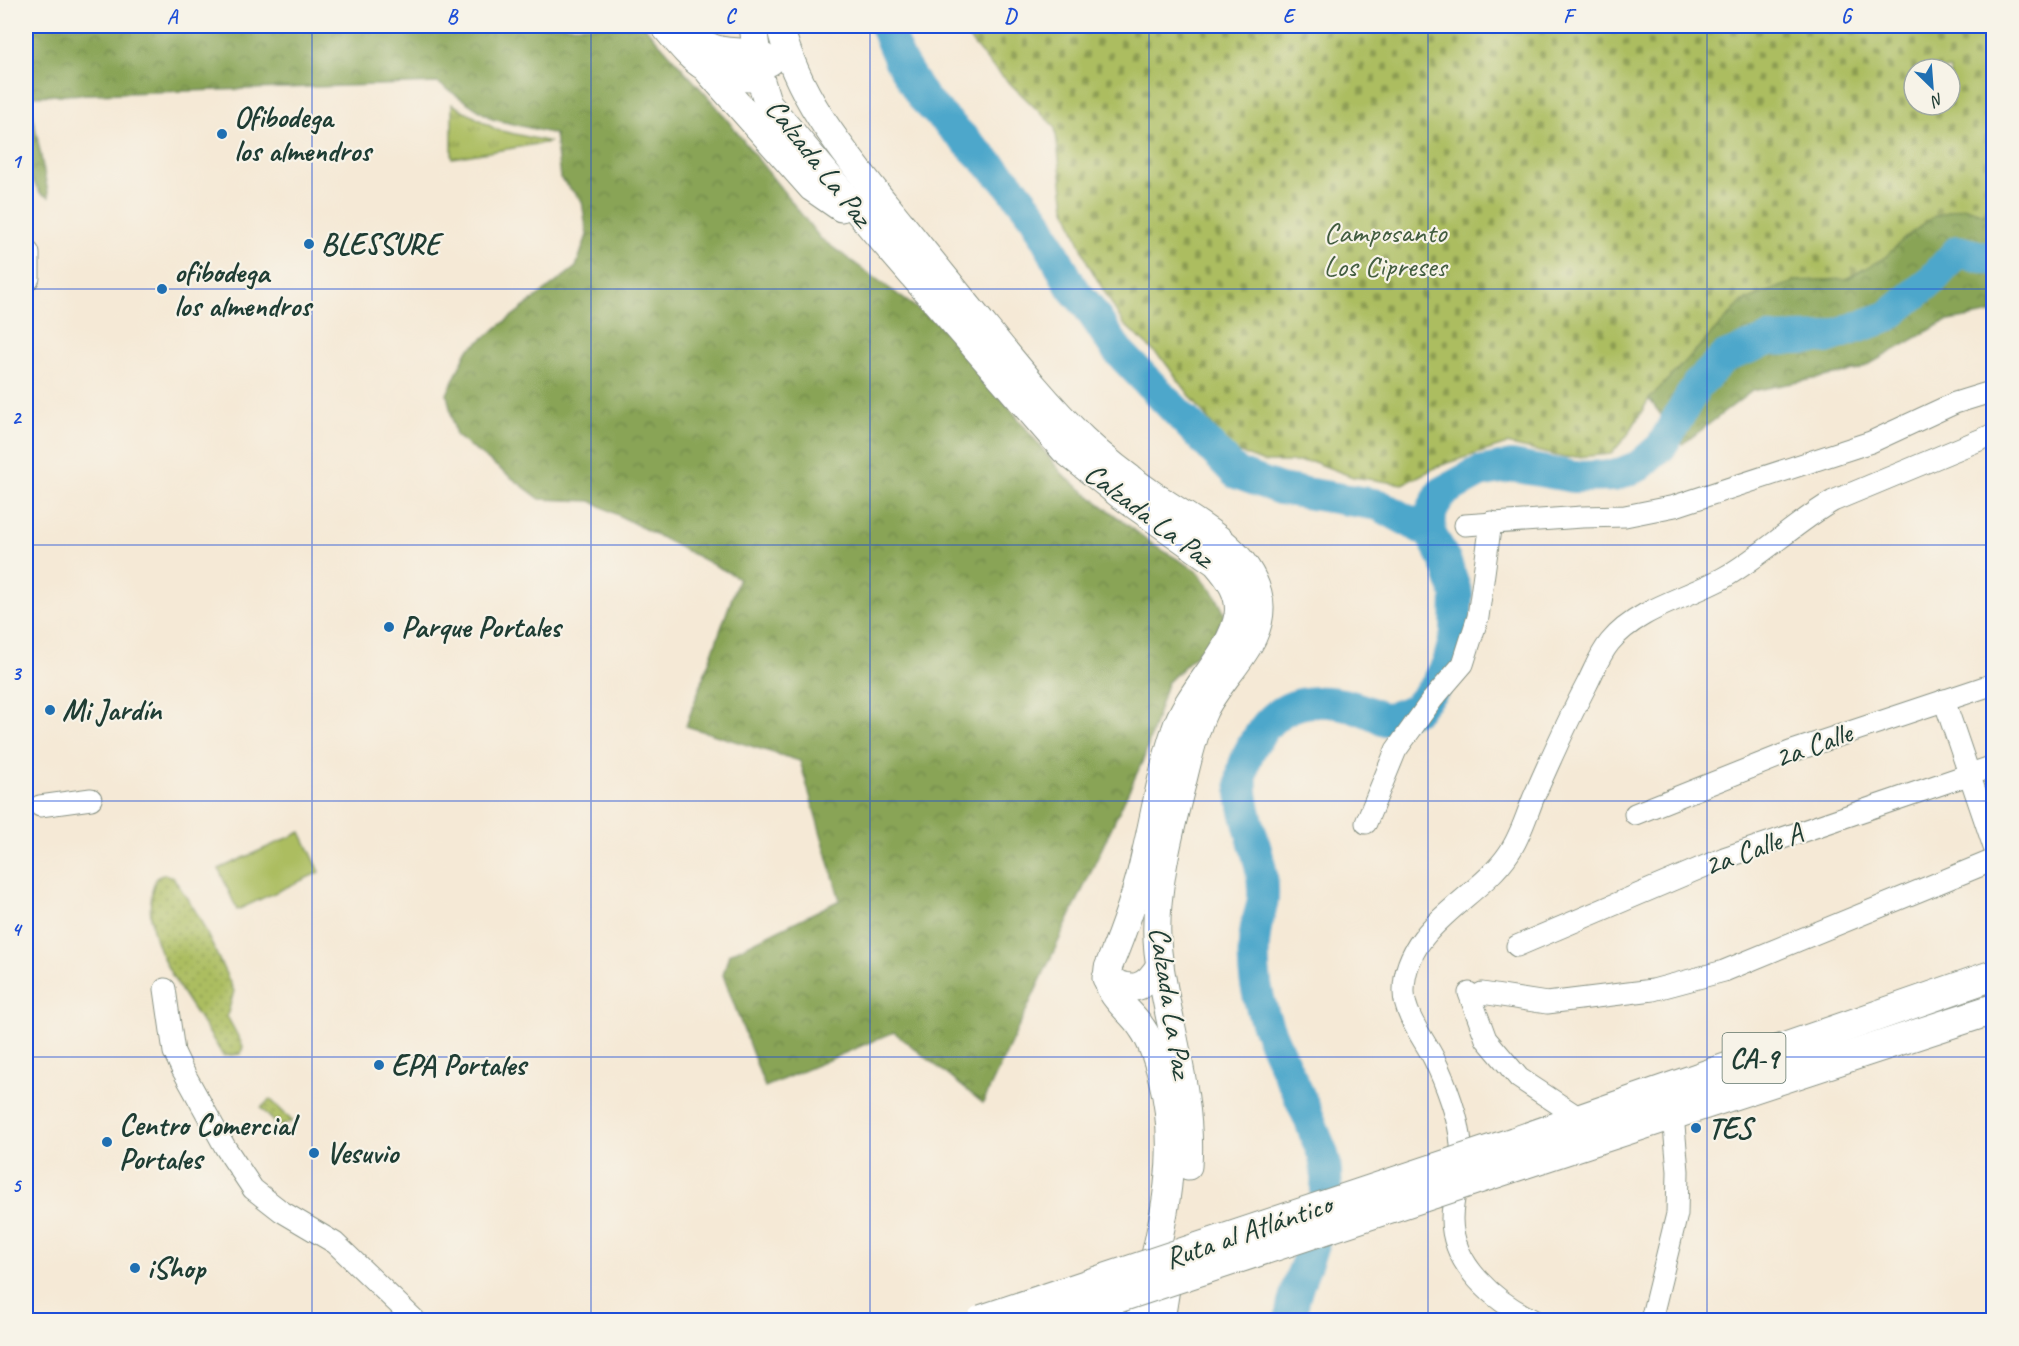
<svg xmlns="http://www.w3.org/2000/svg" width="2019" height="1346" font-family="Caveat,sans-serif">
  <style>
    .grass { fill: url(#grass-dots); stroke: #667d4a; stroke-width: 1.5 }
    .forest { fill: url(#forest-crowns); stroke: #547046; stroke-width: 1.5 }
    .cemetery { fill: url(#cemetery-stones); stroke: #667d4a; stroke-width: 1.5; fill-rule: evenodd }
    .park { fill: url(#park-tufts); stroke: #667d4a; stroke-width: 1.5 }
    .pitch { fill: #acbd61; stroke: #667d4a; stroke-width: 1.5 }
    .lines { fill: none; stroke-linecap: round; stroke-linejoin: round }
    .river { stroke: #4ea7cb; stroke-width: 32 }
    .minor-casing { stroke: #8a9385; stroke-width: 23 }
    .major-casing { stroke: #8a9385; stroke-width: 29 }
    .highway-casing { stroke: #8a9385; stroke-width: 32 }
    .minor { stroke: #fff; stroke-width: 21 }
    .major { stroke: #fff; stroke-width: 27 }
    .highway { stroke: #fff; stroke-width: 30 }
    .highway-bridge-casing { stroke: #8a9385; stroke-width: 32; stroke-linecap: butt }
    .highway-bridge { stroke: #fff; stroke-width: 30 }
    .grid { fill: none; stroke: #1d4ed8; stroke-width: 1.5; stroke-opacity: 0.55 }
    .poi-dot { fill: #1f6fb2; stroke: #f7f3e8; stroke-width: 2 }
    .labels { text-anchor: middle; dominant-baseline: central; stroke-width: 4.5; stroke-linejoin: round; paint-order: stroke }
    .shield { fill: #f7f3e8; stroke: #60746a; stroke-width: 1.5 }
    .shield-label { font-size: 28px; font-weight: bold; fill: #1f3d34 }
    .poi-label { font-size: 30px; font-weight: bold; fill: #1f3d34; stroke: #f7f3e8; text-anchor: start }
    .street-label { font-size: 30px; fill: #1f3d34; stroke: #f7f3e8 }
    .park-label { font-size: 30px; fill: #425d3f; stroke: #f7f3e8 }
    .neatline { fill: none; stroke: #1d4ed8; stroke-width: 2 }
    .grid-label { font-size: 20px; text-anchor: middle; font-weight: bold; fill: #1d4ed8 }
  </style>
  <defs>
    <pattern id="grass-dots" width="8" height="8" patternUnits="userSpaceOnUse" patternTransform="scale(1.5)"><rect width="8" height="8" fill="#acbd61"/><path d="M2 2h.1M6 6h.1" fill="none" stroke="#8b9b51" stroke-width="1.8" stroke-linecap="round"/></pattern>
    <pattern id="forest-crowns" width="20" height="18" patternUnits="userSpaceOnUse" patternTransform="scale(1.5)"><rect width="20" height="18" fill="#89a457"/><path d="M2 6a3 3 0 1 1 6 0M12 15a3 3 0 1 1 6 0" fill="none" stroke="#6f8749"/></pattern>
    <pattern id="cemetery-stones" width="16" height="16" patternUnits="userSpaceOnUse" patternTransform="scale(1.5)"><rect width="16" height="16" fill="#acbd61"/><path d="M2 7V4a2 2 0 0 1 4 0v3zM10 15v-3a2 2 0 0 1 4 0v3z" fill="#8b9b51"/></pattern>
    <pattern id="park-tufts" width="24" height="20" patternUnits="userSpaceOnUse" patternTransform="scale(1.5)"><rect width="24" height="20" fill="#acbd61"/><path d="M3 7l-1-3M5 7V3M7 7l1-3M15 17l-1-3M17 17v-4M19 17l1-3" fill="none" stroke="#8b9b51"/></pattern>
  </defs>
  <rect width="100%" height="100%" fill="#f7f3e8"/>
  <filter id="ink" filterUnits="userSpaceOnUse"><feTurbulence type="fractalNoise" baseFrequency=".0167" numOctaves="2"/><feDisplacementMap in="SourceGraphic" scale="12" xChannelSelector="R" yChannelSelector="G"/><feConvolveMatrix kernelMatrix="1 2 1 2 8 2 1 2 1" color-interpolation-filters="sRGB"/></filter>
  <filter id="wash" filterUnits="userSpaceOnUse"><feTurbulence type="fractalNoise" baseFrequency=".008" numOctaves="4" result="noise"/><feDisplacementMap in="SourceGraphic" scale="24" xChannelSelector="R" yChannelSelector="G"/><feGaussianBlur stdDeviation="1.35" result="paint"/><feColorMatrix in="noise" values="0 0 0 0 0 0 0 0 0 0 0 0 0 0 0 0 0 1.4 0 .05"/><feComposite in="paint" operator="in"/></filter>
  <g filter="url(#wash)">
    <rect width="100%" height="100%" fill="#f5e9d6"/>
    <g class="grass">
      <path d="M 164,874 L 173,877 L 198,915 L 234,991 L 227,1016 L 243,1046 L 241,1054 L 223,1056 C 195,1004 131,941 156,878 Z"/>
      <polygon points="270,1099 292,1121 279,1127 261,1108"/>
    </g>
    <g class="forest">
      <polygon points="26,26 644,26 717,107 820,238 948,331 1064,476 1155,546 1196,570 1214,593 1225,614 1213,638 1167,683 1144,758 983,1103 894,1032 765,1087 723,975 729,954 840,900 800,761 686,726 739,578 591,501 540,499 456,436 447,394 467,351 576,267 587,235 582,201 560,178 555,134 492,119 438,83 29,96 49,197 41,194 26,170"/>
      <polygon points="1963,207 1993,217 1993,313 1944,322 1859,370 1752,391 1683,444 1649,399 1743,301 1796,281 1847,279 1884,258 1907,236 1933,217"/>
    </g>
    <path class="cemetery" d="M 958,26 L 1993,26 L 1993,217 L 1963,207 L 1933,217 L 1907,236 L 1884,258 L 1846,279 L 1796,281 L 1743,301 L 1649,399 L 1629,433 L 1611,454 L 1565,458 L 1507,444 L 1439,466 L 1403,484 L 1353,477 L 1314,462 L 1264,462 L 1230,449 L 1164,361 L 1123,323 L 1088,264 L 1065,206 L 1055,127 L 991,65 ZM 1914,69 L 1950,69 L 1950,105 L 1914,105 Z"/>
    <polygon class="park" points="452,104 497,130 550,142 452,158"/>
    <polygon class="pitch" points="301,832 320,872 237,910 219,869"/>
    <g class="lines">
      <g class="river">
        <path d="M 885,26 L 899,59 L 923,98 L 1008,183 L 1035,217 L 1072,288 L 1087,305 L 1117,350 L 1236,473 L 1280,489 L 1379,505 L 1430,533 L 1445,560 L 1457,595 L 1456,633 L 1448,663 L 1435,687 L 1416,709 L 1385,720 C 1343,698 1289,689 1260,734 C 1251,746 1244,760 1242,775 C 1238,815 1265,855 1263,896 C 1263,906 1258,917 1256,927 C 1251,957 1254,987 1264,1016 C 1278,1058 1302,1095 1316,1137 C 1319,1145 1324,1154 1325,1163 C 1334,1223 1297,1266 1290,1320"/>
        <polyline points="1430,533 1431,513 1441,493 1479,472 1512,466 1574,477 1614,476 1639,466 1661,447 1697,385 1725,357 1769,340 1826,338 1887,317 1932,280 1958,251 1994,260"/>
      </g>
    </g>
  </g>
  <g filter="url(#ink)">
    <g class="lines">
      <defs>
        <g id="minor">
          <polyline points="1465,525 1582,517 1625,516 1675,506 1871,442 1955,403 1994,391"/>
          <polyline points="1944,700 1994,847"/>
          <polyline points="40,806 91,799"/>
          <polyline points="1635,814 1790,752 1994,684"/>
          <polyline points="1366,823 1396,750 1432,700 1463,664 1478,617 1491,522"/>
          <polyline points="1517,946 1724,858 1994,766"/>
          <polyline points="165,989 174,1052 182,1069 225,1147 253,1189 281,1211 335,1243 415,1320"/>
          <polyline points="1469,993 1486,1039 1519,1078 1581,1119"/>
          <polyline points="1482,993 1547,1003 1653,990 1724,971 1994,860"/>
          <path d="M 1533,1320 C 1494,1301 1452,1265 1452,1219 C 1452,1194 1463,1169 1461,1145 C 1460,1121 1445,1081 1434,1059 C 1424,1039 1404,1015 1404,992 C 1403,926 1478,900 1509,853 C 1520,837 1526,817 1533,799 C 1550,760 1567,722 1587,684 C 1594,670 1600,654 1610,642 C 1638,608 1688,598 1725,577 C 1763,555 1795,523 1833,501 L 1994,434"/>
          <polyline points="1651,1320 1677,1214 1678,1171 1673,1115"/>
        </g>
        <g id="major">
          <path d="M 664,26 C 696,64 707,79 760,78"/>
          <path d="M 687,26 C 693,32 699,41 707,45 C 725,57 755,46 770,62"/>
          <path d="M 753,26 L 760,78 L 768,104 L 876,233 L 1064,450 L 1120,495 L 1216,563 C 1229,578 1241,594 1238,615 C 1231,655 1188,690 1175,731 C 1161,771 1155,814 1145,855 C 1137,894 1123,932 1108,968 C 1104,997 1128,1006 1142,1028 C 1152,1042 1158,1062 1162,1078 C 1184,1161 1158,1241 1139,1320"/>
          <path d="M 780,26 C 797,96 841,149 886,205 C 913,238 940,272 967,305 C 1004,350 1041,398 1083,439 C 1104,459 1127,477 1152,494 C 1190,521 1244,544 1258,593 C 1271,640 1220,674 1203,713 C 1193,735 1188,760 1182,784 C 1169,834 1152,901 1158,952 C 1167,1024 1193,1093 1188,1166"/>
          <polyline points="709,72 812,188 841,208"/>
          <polyline points="26,254 26,277"/>
          <path d="M 1106,978 C 1132,993 1145,990 1160,965"/>
          <polyline points="1161,1320 1170,1263"/>
        </g>
        <g id="highway">
          <polyline points="1515,1142 1994,975"/>
          <polyline points="1522,1164 1994,1009"/>
        </g>
      </defs>
      <use href="#minor" class="minor-casing"/>
      <use href="#major" class="major-casing"/>
      <use href="#highway" class="highway-casing"/>
      <use href="#minor" class="minor"/>
      <use href="#major" class="major"/>
      <use href="#highway" class="highway"/>
      <defs>
        <g id="highway-bridge">
          <polyline points="982,1320 1515,1142"/>
          <polyline points="1050,1320 1522,1164"/>
        </g>
      </defs>
      <use href="#highway-bridge" class="highway-bridge-casing"/>
      <use href="#highway-bridge" class="highway-bridge"/>
    </g>
  </g>
  <path class="grid" d="M 312,26 L 312,1320M 591,26 L 591,1320M 870,26 L 870,1320M 1149,26 L 1149,1320M 1428,26 L 1428,1320M 1707,26 L 1707,1320M 26,289 L 1994,289M 26,545 L 1994,545M 26,801 L 1994,801M 26,1057 L 1994,1057"/>
  <g class="poi-dot">
    <circle cx="222" cy="134" r="6"/>
    <circle cx="309" cy="244" r="6"/>
    <circle cx="162" cy="289" r="6"/>
    <circle cx="389" cy="627" r="6"/>
    <circle cx="50" cy="710" r="6"/>
    <circle cx="379" cy="1065" r="6"/>
    <circle cx="1696" cy="1128" r="6"/>
    <circle cx="107" cy="1142" r="6"/>
    <circle cx="314" cy="1153" r="6"/>
    <circle cx="135" cy="1268" r="6"/>
  </g>
  <g class="labels">
    <rect class="shield" x="1722.5" y="1033" width="63" height="50" rx="4.5"/>
    <g class="shield-label">
      <text x="1754" y="1058">CA-9</text>
    </g>
    <g class="poi-label">
      <text x="234" y="117">Ofibodega<tspan x="234" dy="34">los almendros</tspan></text>
      <text x="321" y="244">BLESSURE</text>
      <text x="174" y="272">ofibodega<tspan x="174" dy="34">los almendros</tspan></text>
      <text x="401" y="627">Parque Portales</text>
      <text x="62" y="710">Mi Jardín</text>
      <text x="391" y="1065">EPA Portales</text>
      <text x="119" y="1125">Centro Comercial<tspan x="119" dy="34">Portales</tspan></text>
      <text x="1708" y="1128">TES</text>
      <text x="326" y="1153">Vesuvio</text>
      <text x="147" y="1268">iShop</text>
    </g>
    <g class="street-label">
      <text transform="translate(819 162) rotate(52)">Calzada La Paz</text>
      <text transform="translate(1149 515) rotate(37)">Calzada La Paz</text>
      <text transform="translate(1813 745) rotate(-20)">2a Calle</text>
      <text transform="translate(1753 849) rotate(-20)">2a Calle A</text>
      <text transform="translate(1171 1002) rotate(81)">Calzada La Paz</text>
      <text transform="translate(1248 1231) rotate(-19)">Ruta al Atlántico</text>
    </g>
    <g class="park-label">
      <text x="1385" y="232">Camposanto<tspan x="1385" dy="34">Los Cipreses</tspan></text>
    </g>
  </g>
  <rect width="2019" height="1346" fill="none" stroke="#f7f3e8" stroke-width="66"/>
  <g transform="translate(1932 87) rotate(155)"><circle r="28" fill="#f7f3e8" stroke="#a1aaa0" stroke-width="1.5"/>
  <path d="M0-4.5L10 22L0 15L-10 22Z" fill="#1f6fb2"/>
  <text y="-9" font-size="16" font-weight="bold" text-anchor="middle" fill="#1f3d34">N</text>
  </g>
  <rect x="33" y="33" width="1953" height="1280" class="neatline"/>
  <g class="grid-label">
    <text x="172" y="23">A</text>
    <text x="452" y="23">B</text>
    <text x="730" y="23">C</text>
    <text x="1010" y="23">D</text>
    <text x="1288" y="23">E</text>
    <text x="1568" y="23">F</text>
    <text x="1846" y="23">G</text>
    <text x="16" y="168">1</text>
    <text x="16" y="424">2</text>
    <text x="16" y="680">3</text>
    <text x="16" y="936">4</text>
    <text x="16" y="1192">5</text>
  </g>
</svg>
